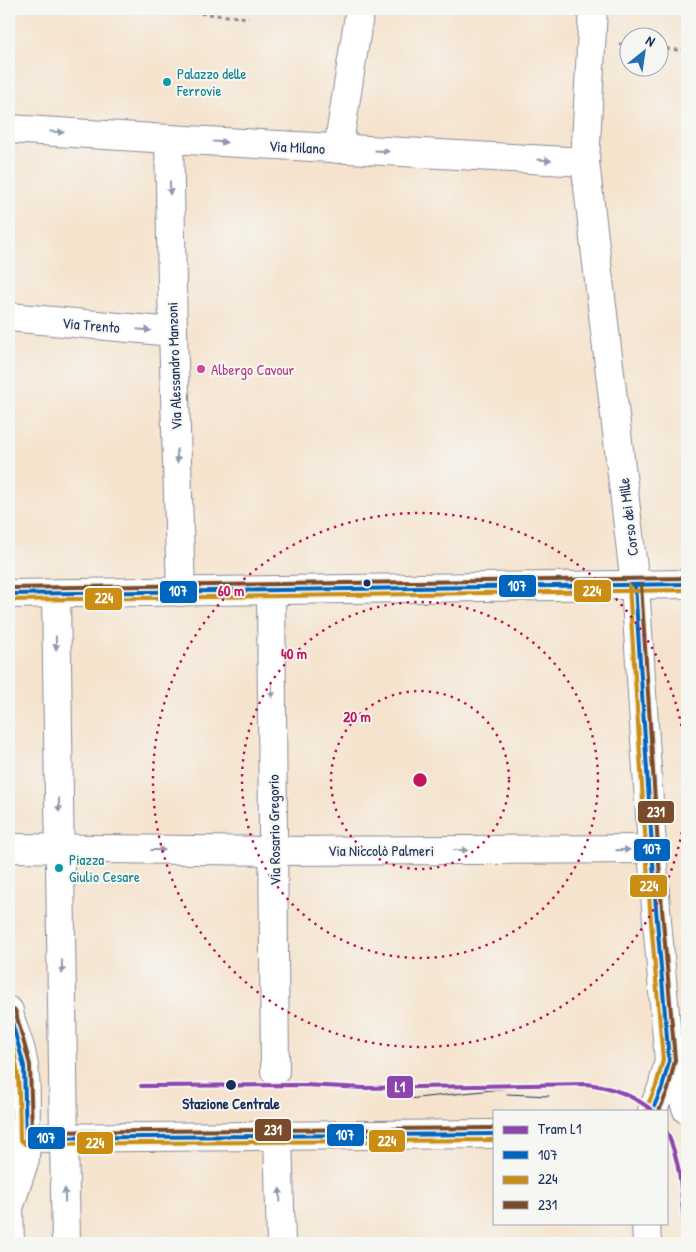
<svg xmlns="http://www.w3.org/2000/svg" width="696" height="1252" font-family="'Patrick Hand',sans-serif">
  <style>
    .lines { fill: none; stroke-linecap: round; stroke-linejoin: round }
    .street-casing { stroke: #888996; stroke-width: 30 }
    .secondary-casing { stroke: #888996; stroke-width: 30 }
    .path { stroke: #888996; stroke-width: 3; stroke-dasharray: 4 4; stroke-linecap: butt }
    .street { stroke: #fff; stroke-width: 28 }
    .secondary { stroke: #fff; stroke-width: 28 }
    .tram { stroke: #1b2f5e; stroke-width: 1 }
    .bus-1-casing { stroke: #f6f6f2; stroke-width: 8 }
    .bus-2-casing { stroke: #f6f6f2; stroke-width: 8 }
    .bus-3-casing { stroke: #f6f6f2; stroke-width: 8 }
    .bus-1 { stroke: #0065bd; stroke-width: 4 }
    .bus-2 { stroke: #cb8e13; stroke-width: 4 }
    .bus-3 { stroke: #7a4b2a; stroke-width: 4 }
    .tram-1-casing { stroke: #f6f6f2; stroke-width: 8 }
    .tram-1 { stroke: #8e44ad; stroke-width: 4 }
    .oneway { fill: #8d97ae }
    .ring { fill: none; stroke: #c2185b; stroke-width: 2.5; stroke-dasharray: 2.5 5 }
    .culture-dot { fill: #0f9aa8; stroke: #f6f6f2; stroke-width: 2 }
    .hotel-dot { fill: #d1479c; stroke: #f6f6f2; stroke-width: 2 }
    .bus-dot { fill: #1b2f5e; stroke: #f6f6f2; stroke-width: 2 }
    .labels { text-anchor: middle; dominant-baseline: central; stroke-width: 4; stroke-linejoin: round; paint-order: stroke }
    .culture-label { font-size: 15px; fill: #0d838f; stroke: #f6f6f2; text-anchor: start }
    .street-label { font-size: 15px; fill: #1b2f5e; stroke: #f6f6f2 }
    .hotel-label { font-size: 15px; fill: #b23c85; stroke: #f6f6f2; text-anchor: start }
    .stop-label { font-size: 15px; font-weight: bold; fill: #1b2f5e; stroke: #f6f6f2 }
    .centre { fill: #c2185b; stroke: #f6f6f2; stroke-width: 2.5 }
    .ring-label { font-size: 15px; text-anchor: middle; font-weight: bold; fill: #c2185b; stroke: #f6f6f2; stroke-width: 4; stroke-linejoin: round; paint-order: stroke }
    .line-badge { stroke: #f6f6f2; stroke-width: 2 }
    .badge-label { font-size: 14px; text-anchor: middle; font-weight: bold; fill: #fff }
  </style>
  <rect width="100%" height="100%" fill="#f6f6f2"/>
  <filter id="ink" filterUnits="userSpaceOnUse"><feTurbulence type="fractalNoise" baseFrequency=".02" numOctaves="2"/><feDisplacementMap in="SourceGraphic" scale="10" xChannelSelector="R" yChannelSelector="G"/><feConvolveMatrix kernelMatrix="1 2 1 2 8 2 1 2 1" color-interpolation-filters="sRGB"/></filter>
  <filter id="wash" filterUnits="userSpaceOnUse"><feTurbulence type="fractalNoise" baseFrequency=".0096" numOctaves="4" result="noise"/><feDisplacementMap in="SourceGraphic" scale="20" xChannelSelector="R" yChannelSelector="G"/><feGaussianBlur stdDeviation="1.12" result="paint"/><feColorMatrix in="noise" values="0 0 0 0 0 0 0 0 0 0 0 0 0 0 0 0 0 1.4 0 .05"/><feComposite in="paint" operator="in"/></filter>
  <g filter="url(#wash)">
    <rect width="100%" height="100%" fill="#f5e3cd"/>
  </g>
  <g filter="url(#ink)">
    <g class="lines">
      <defs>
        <g id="street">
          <polyline points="593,9 585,162 635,585"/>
          <polyline points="9,129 169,139 585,162"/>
          <polyline points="169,139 173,332 181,592"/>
          <polyline points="338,149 360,9"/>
          <polyline points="9,317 173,332"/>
          <polyline points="271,590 275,1071"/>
          <polyline points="9,848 275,851 653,849"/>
          <polyline points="278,1136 281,1243"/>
          <polyline points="64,1138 66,1243"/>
          <polyline points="10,1243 9,1208 25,1159 26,1138"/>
        </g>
        <g id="secondary">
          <polyline points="635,585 656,909 669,1061 687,1110"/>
          <polyline points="9,594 687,584"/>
          <polyline points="56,594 64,1138"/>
          <path d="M 9,1011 C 11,1026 19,1040 22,1056 C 28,1082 25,1111 26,1138 L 495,1134"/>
          <polyline points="652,1111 662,1088 669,1061"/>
          <polyline points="646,1223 647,1243"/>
        </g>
      </defs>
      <use href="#street" class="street-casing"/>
      <use href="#secondary" class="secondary-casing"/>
      <g class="path">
        <polyline points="153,9 249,18"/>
        <polyline points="619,44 628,45"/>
        <polyline points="658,48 687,51"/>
      </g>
      <use href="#street" class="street"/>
      <use href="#secondary" class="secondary"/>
      <g class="tram">
        <polyline points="408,1087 450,1090"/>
        <polyline points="507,1094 549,1096"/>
        <polyline points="408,1099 549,1084"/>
      </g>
      <defs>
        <g id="bus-1">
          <polyline points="635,585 656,909 669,1061 662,1088 652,1111"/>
          <polyline points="9,594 687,584"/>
          <polyline points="9,1011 24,1066 26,1138 495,1134"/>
        </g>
        <g id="bus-2">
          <polyline points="629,585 650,909 663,1060 656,1086 646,1109"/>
          <polyline points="9,600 687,590"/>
          <path d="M 9,1034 C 21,1069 19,1103 20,1139 L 25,1144 L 495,1140"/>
        </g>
        <g id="bus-3">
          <polyline points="641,585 662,909 675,1060 668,1090 659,1111"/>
          <polyline points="9,588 687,578"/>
          <polyline points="15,1010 30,1065 32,1132 495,1128"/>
        </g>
      </defs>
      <use href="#bus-1" class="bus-1-casing"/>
      <use href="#bus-2" class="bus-2-casing"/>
      <use href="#bus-3" class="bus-3-casing"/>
      <use href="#bus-1" class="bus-1"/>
      <use href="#bus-2" class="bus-2"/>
      <use href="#bus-3" class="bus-3"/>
      <defs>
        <g id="tram-1">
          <path d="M 141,1086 L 304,1085 L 364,1088 L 587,1084 C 612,1087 633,1095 653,1111"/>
          <path d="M 667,1132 C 683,1167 682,1205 685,1243"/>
        </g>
      </defs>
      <use href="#tram-1" class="tram-1-casing"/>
      <use href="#tram-1" class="tram-1"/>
    </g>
    <defs><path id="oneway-solid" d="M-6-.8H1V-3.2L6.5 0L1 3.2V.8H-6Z" transform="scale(1.25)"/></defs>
    <g class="oneway">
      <use href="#oneway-solid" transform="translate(57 132) rotate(4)"/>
      <use href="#oneway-solid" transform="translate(220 142) rotate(3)"/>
      <use href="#oneway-solid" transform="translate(382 151) rotate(3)"/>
      <use href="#oneway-solid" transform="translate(544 160) rotate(3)"/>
      <use href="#oneway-solid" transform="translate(170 188) rotate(89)"/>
      <use href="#oneway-solid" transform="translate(144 330) rotate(5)"/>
      <use href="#oneway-solid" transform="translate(177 456) rotate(88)"/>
      <use href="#oneway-solid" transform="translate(56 643) rotate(89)"/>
      <use href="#oneway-solid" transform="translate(272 691) rotate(89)"/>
      <use href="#oneway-solid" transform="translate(59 805) rotate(89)"/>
      <use href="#oneway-solid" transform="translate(158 850)"/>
      <use href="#oneway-solid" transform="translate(461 850)"/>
      <use href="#oneway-solid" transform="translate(623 850) rotate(-2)"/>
      <use href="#oneway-solid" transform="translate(62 967) rotate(89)"/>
      <use href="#oneway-solid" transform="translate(65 1195) rotate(-91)"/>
      <use href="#oneway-solid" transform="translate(280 1195) rotate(-92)"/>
    </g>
  </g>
  <g class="ring">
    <circle cx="420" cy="780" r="89"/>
    <circle cx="420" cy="780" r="178"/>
    <circle cx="420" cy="780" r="267"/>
  </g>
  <g class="culture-dot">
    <circle cx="167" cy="82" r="5"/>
    <circle cx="59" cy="868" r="5"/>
  </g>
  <circle class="hotel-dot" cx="201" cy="369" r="5"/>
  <g class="bus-dot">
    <circle cx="367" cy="583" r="4.5"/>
    <circle cx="231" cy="1085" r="6"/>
  </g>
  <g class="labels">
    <g class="culture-label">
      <text x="177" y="73">Palazzo delle<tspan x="177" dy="17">Ferrovie</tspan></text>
      <text x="69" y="859">Piazza<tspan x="69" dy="17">Giulio Cesare</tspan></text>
    </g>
    <g class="street-label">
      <text transform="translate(297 147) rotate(3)">Via Milano</text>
      <text transform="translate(91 325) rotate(5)">Via Trento</text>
      <text transform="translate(174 366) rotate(-92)">Via Alessandro Manzoni</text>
      <text transform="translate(628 517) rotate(-97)">Corso dei Mille</text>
      <text transform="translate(274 830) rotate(-91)">Via Rosario Gregorio</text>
      <text x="381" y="850">Via Niccolò Palmeri</text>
    </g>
    <g class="hotel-label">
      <text x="211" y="369">Albergo Cavour</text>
    </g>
    <g class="stop-label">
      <text x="231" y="1103">Stazione Centrale</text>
    </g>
  </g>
  <circle cx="420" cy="780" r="8" class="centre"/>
  <g class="ring-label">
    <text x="231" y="596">60 m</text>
    <text x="294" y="659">40 m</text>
    <text x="357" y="722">20 m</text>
  </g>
  <g class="line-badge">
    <rect x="498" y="574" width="39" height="24" rx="5" fill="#0065bd"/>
    <rect x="573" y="579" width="39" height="24" rx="5" fill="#cb8e13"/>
    <rect x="159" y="580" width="39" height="24" rx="5" fill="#0065bd"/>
    <rect x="84" y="587" width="39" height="24" rx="5" fill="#cb8e13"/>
    <rect x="637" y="800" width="38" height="24" rx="5" fill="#7a4b2a"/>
    <rect x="633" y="838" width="38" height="24" rx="5" fill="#0065bd"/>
    <rect x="629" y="874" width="39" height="24" rx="5" fill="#cb8e13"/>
    <rect x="386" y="1075" width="28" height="24" rx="5" fill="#8e44ad"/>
    <rect x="254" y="1118" width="38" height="24" rx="5" fill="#7a4b2a"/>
    <rect x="326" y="1123" width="39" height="24" rx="5" fill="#0065bd"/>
    <rect x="27" y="1126" width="39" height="24" rx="5" fill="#0065bd"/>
    <rect x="368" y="1129" width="38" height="24" rx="5" fill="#cb8e13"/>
    <rect x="76" y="1131" width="38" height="24" rx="5" fill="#cb8e13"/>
  </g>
  <g class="badge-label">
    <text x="517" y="591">107</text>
    <text x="592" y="596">224</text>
    <text x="178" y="596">107</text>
    <text x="104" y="603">224</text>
    <text x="656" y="817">231</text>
    <text x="652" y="854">107</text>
    <text x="649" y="891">224</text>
    <text x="400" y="1092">L1</text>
    <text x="273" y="1135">231</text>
    <text x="345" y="1140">107</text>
    <text x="46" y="1143">107</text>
    <text x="387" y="1146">224</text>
    <text x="95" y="1148">224</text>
  </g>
  <rect width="696" height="1252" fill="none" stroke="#f6f6f2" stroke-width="30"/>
  <rect x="493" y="1110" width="175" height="115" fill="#f6f6f2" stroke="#9ea6b7"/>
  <rect x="503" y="1126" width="25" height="8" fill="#8e44ad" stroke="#9ea6b7"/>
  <text x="538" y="1134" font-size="15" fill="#1b2f5e">Tram L1</text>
  <rect x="503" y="1151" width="25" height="8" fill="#0065bd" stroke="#9ea6b7"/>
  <text x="538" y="1160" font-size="15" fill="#1b2f5e">107</text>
  <rect x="503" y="1176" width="25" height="8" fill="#cb8e13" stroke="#9ea6b7"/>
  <text x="538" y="1184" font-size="15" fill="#1b2f5e">224</text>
  <rect x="503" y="1201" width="25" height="8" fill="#7a4b2a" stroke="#9ea6b7"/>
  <text x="538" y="1210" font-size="15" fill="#1b2f5e">231</text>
  <g transform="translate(644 52) rotate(30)"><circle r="24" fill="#f6f6f2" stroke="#9ea6b7"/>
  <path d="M0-4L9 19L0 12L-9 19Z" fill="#1f6fb2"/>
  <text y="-8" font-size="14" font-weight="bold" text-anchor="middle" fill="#1b2f5e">N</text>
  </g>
</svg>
